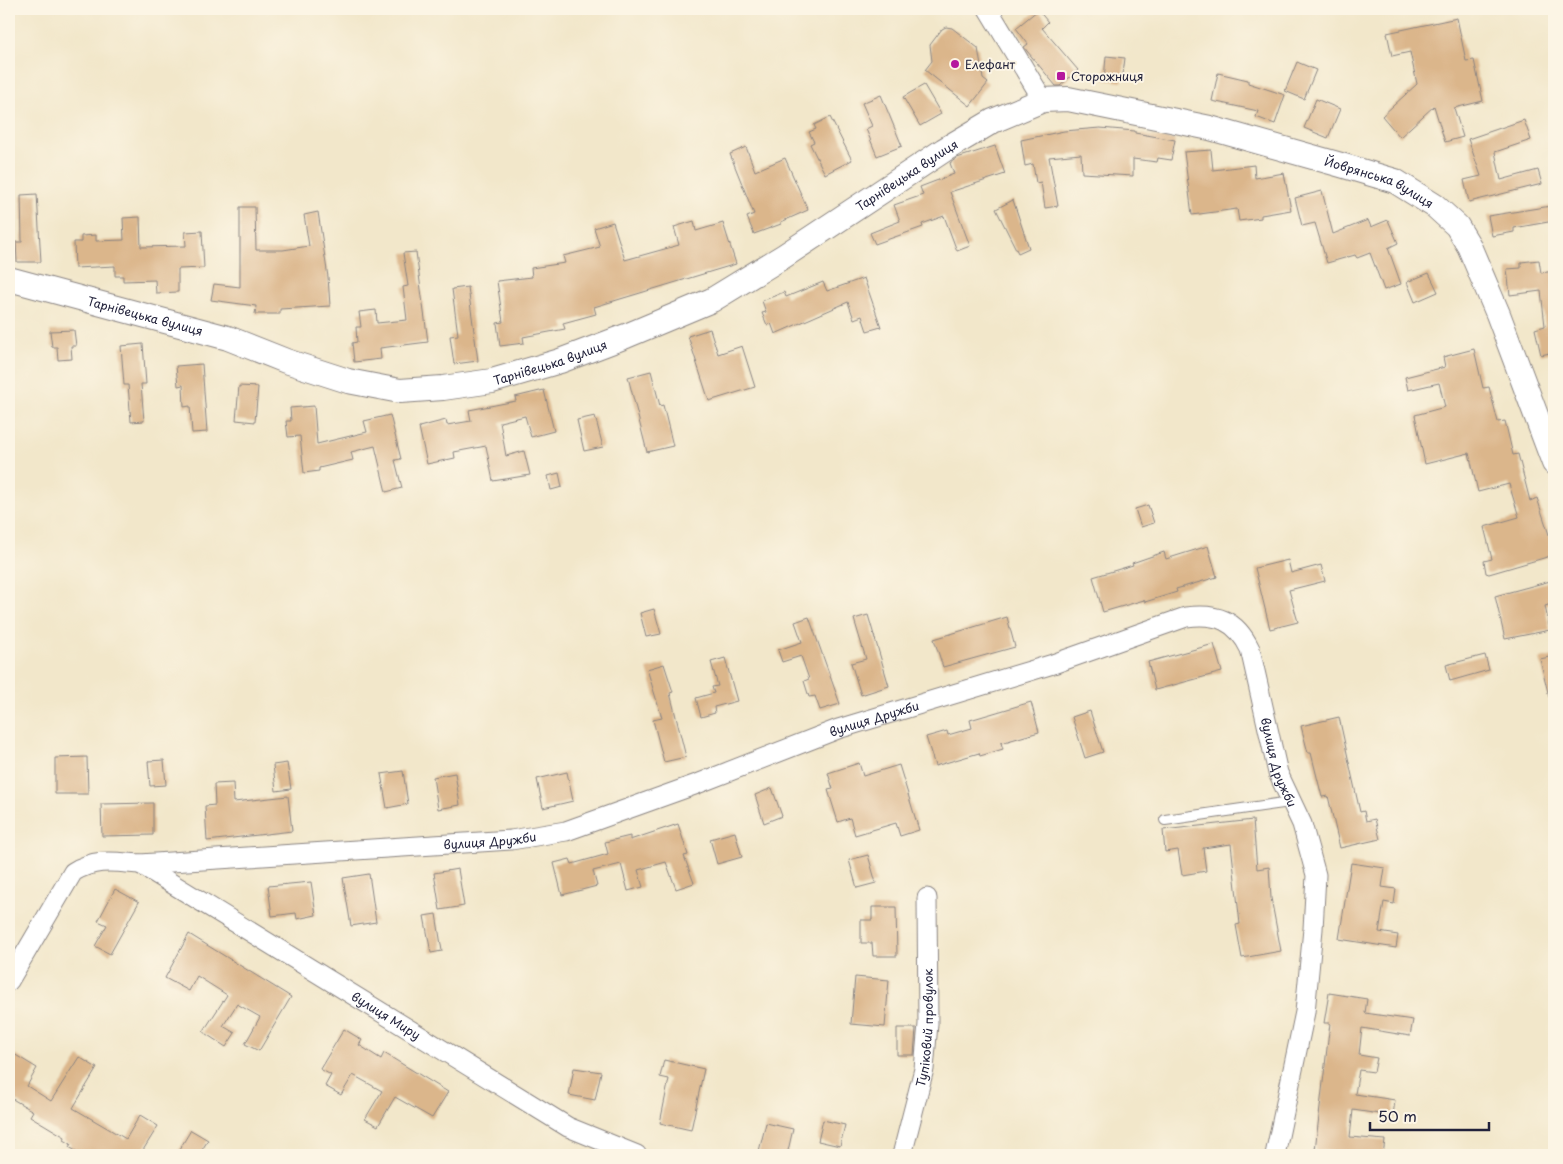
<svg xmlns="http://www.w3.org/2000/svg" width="1563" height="1164" font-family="'Playpen Sans',sans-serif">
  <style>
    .building { fill: #dbb68b }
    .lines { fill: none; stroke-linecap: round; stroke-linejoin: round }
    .service-casing { stroke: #8a8482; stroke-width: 12 }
    .minor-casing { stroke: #8a8482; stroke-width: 21 }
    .tertiary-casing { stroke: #8a8482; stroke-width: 26 }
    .service { stroke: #fff; stroke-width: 10 }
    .minor { stroke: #fff; stroke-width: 19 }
    .tertiary { stroke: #fff; stroke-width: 24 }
    .poi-dot { fill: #b5179e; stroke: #fcf5e5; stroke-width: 2 }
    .labels { text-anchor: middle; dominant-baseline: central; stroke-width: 4; stroke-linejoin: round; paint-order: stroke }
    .poi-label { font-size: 12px; fill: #22223b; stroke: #fcf5e5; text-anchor: start }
    .street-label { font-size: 12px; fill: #22223b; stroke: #fcf5e5 }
  </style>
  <rect width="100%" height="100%" fill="#fcf5e5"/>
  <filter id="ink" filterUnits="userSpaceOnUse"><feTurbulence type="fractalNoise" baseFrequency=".02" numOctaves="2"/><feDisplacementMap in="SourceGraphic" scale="10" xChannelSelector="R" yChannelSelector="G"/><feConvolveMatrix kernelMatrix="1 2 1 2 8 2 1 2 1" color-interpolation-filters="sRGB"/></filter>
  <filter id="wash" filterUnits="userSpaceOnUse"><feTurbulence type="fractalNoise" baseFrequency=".0096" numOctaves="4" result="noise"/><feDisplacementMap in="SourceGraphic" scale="20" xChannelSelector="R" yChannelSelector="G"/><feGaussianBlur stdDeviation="1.12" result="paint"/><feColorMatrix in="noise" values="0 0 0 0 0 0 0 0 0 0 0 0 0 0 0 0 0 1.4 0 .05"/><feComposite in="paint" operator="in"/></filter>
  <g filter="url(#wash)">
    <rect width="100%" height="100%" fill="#f2e7ca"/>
    <g id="blocks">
      <g class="building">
        <polygon points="1038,10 1048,22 1042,28 1078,70 1060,86 1056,86 1027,51 1024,47 1028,44 1016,28"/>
        <polygon points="1457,18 1466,61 1474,60 1483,101 1454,108 1463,137 1445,142 1434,106 1400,137 1382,116 1417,84 1410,52 1392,56 1387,33"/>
        <polygon points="946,27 952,28 978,48 983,79 988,83 970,106 925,70 932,61 930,45 942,29"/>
        <polygon points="1106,56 1125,58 1122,82 1104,80"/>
        <polygon points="1297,62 1316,70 1304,99 1285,91"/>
        <polygon points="1218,73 1248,80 1248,83 1285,95 1275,124 1256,117 1258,111 1212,101"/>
        <polygon points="924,85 941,114 920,126 903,97"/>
        <polygon points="881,95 902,146 877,156 866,129 872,126 862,103"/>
        <polygon points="1316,99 1340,109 1328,138 1304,128"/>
        <polygon points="830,117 852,160 825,174 810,144 814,142 809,132 816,129 814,125"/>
        <polygon points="1524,120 1531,140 1495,152 1501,180 1538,170 1542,184 1469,202 1464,180 1481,176 1468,139"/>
        <polygon points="1100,128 1135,131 1135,133 1175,140 1171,160 1158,158 1157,162 1133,159 1133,176 1082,173 1081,154 1049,157 1058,206 1045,208 1041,182 1036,183 1033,164 1025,166 1021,140 1064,131"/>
        <polygon points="995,146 1005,174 950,192 970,246 957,251 944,216 922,224 923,227 875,244 870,233 900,221 894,205 923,195 920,187 954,174 950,163 957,158"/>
        <polygon points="746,147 755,171 785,158 808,210 781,222 781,224 754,234 747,217 754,214 730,154"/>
        <polygon points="1211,150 1213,170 1254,165 1255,178 1284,173 1291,210 1261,215 1261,218 1239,221 1237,209 1192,215 1184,152"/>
        <polygon points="1322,191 1333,234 1368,220 1371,227 1388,220 1398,243 1388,248 1401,284 1384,290 1370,253 1357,258 1355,255 1327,263 1315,223 1302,226 1295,198"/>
        <polygon points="37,194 41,262 17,262 16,242 22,242 21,195"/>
        <polygon points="1013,200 1029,248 1018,253 996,209"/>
        <polygon points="1551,206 1554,221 1514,228 1514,232 1492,236 1488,216"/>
        <polygon points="240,207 255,207 256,250 283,250 309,246 304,215 318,212 328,277 330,306 280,309 280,314 255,314 256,306 211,300 214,284 240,287"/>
        <polygon points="140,217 141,247 186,246 185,232 202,231 204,268 178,269 178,292 156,293 155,280 123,281 123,276 115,276 115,266 75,268 74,242 81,242 81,236 96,235 96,241 124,240 123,218"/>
        <polygon points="694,221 696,231 723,223 736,264 594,307 596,314 563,323 565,329 523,337 524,343 500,346 497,323 503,322 497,281 532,277 531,268 565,263 563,256 600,247 594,228 613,222 625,260 679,245 674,227"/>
        <polygon points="416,252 428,342 380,348 381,359 354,362 352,343 357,342 356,327 361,327 359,312 376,310 377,323 407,320 403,287 408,286 403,253"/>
        <polygon points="1539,260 1541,273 1554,271 1554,352 1541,355 1535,329 1545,326 1541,291 1510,295 1507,269 1521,268 1521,262"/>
        <polygon points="1429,273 1438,292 1415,302 1407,282"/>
        <polygon points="864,278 881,327 867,331 862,316 854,319 848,302 775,334 771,323 767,325 762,313 766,312 762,301 784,292 786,297 823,282 827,291"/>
        <polygon points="468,287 478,361 454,364 450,336 458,335 452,289"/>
        <polygon points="710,329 718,354 742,346 755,387 709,401 688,336"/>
        <polygon points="74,330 76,346 71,346 72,359 58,360 57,347 52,347 50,331"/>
        <polygon points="143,344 146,384 141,384 144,421 131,422 128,385 124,385 121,346"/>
        <polygon points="1474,349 1483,388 1489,387 1498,422 1505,421 1513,455 1518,454 1530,501 1537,498 1554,550 1554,555 1489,574 1486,573 1484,561 1492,559 1484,527 1519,517 1509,484 1478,492 1469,453 1425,464 1415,415 1445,407 1439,383 1408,390 1405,377 1445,367 1443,357"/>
        <polygon points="202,364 207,432 192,433 190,406 184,407 183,385 178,386 176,366"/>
        <polygon points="651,371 660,406 663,405 673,446 647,452 628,377"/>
        <polygon points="239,386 258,387 255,422 236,420"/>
        <polygon points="544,390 554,431 531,437 525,416 500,422 506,456 524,451 530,475 493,481 486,446 454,452 455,458 427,464 419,427 446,420 447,425 471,421 469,410 516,401 515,397"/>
        <polygon points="314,406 317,444 367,432 364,421 390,415 401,459 395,460 402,488 386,492 375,446 351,452 353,460 319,468 319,471 304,473 300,436 288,437 286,421 291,421 290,408"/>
        <polygon points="595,416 603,447 584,451 577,420"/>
        <polygon points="559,473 562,487 551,490 548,476"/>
        <polygon points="1148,505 1154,523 1141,527 1135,509"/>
        <polygon points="1208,546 1217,577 1176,589 1177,592 1145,602 1144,600 1103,612 1093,577 1133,565 1132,563 1164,552 1166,559"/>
        <polygon points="1288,560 1291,573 1321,565 1325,581 1289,590 1298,622 1270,629 1255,568"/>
        <polygon points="1554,580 1554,603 1545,606 1550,630 1505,639 1495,596"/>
        <polygon points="654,609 661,634 646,637 640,613"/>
        <polygon points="868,615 889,686 861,695 851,663 866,659 854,619"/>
        <polygon points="809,617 840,704 820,710 815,696 809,697 804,681 809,679 801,656 782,662 778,650 802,642 795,622"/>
        <polygon points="1007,617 1015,647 943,667 934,639"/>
        <polygon points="1214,644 1222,672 1155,690 1148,662"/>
        <polygon points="1485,655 1489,670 1450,681 1446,665"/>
        <polygon points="1554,656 1554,697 1549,697 1540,659"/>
        <polygon points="725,658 737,701 714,707 715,713 701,717 696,698 714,693 712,687 718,686 711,662"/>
        <polygon points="664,664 673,692 670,693 686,757 664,762 653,720 662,718 647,669"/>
        <polygon points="1031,702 1039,732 1001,743 1003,749 980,756 979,753 935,766 926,737 947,731 948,735 972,728 970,720"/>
        <polygon points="1090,711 1103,752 1085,758 1072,717"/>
        <polygon points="1339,717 1360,812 1364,811 1366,821 1375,819 1380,839 1340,848 1328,796 1322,797 1311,753 1308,753 1301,726"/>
        <polygon points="87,757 88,794 55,794 55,758"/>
        <polygon points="164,760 166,785 150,786 148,761"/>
        <polygon points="287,763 291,789 276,791 273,765"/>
        <polygon points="859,763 863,776 899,765 919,830 900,836 896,823 855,835 850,818 838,822 828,790 833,789 828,773"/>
        <polygon points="403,771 408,804 387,808 381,774"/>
        <polygon points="567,772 573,801 543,808 537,779"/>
        <polygon points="455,773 460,805 438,809 433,777"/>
        <polygon points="233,783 234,802 288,796 292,831 207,841 205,806 215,805 214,784"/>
        <polygon points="772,788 782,816 764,823 755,795"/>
        <polygon points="153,803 153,835 102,836 101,804"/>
        <polygon points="1253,820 1257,869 1269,867 1271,898 1281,951 1242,958 1236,925 1240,924 1231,844 1203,848 1206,871 1182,875 1178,850 1165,852 1163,830"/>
        <polygon points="678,824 688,855 684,856 694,883 676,889 666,862 638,870 643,887 628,891 621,864 593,871 597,886 562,895 554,863 570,859 572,864 608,854 605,842 630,836 630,840"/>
        <polygon points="735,832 742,857 717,864 710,839"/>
        <polygon points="868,855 876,883 857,888 849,860"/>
        <polygon points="1351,863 1385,868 1382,887 1396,889 1394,904 1384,902 1379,932 1398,935 1396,948 1339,939"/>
        <polygon points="458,869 464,906 440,910 434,873"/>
        <polygon points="369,874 376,922 351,926 343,878"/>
        <polygon points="311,882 316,915 297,919 296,913 272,916 268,886"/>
        <polygon points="115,889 139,902 110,954 95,946 107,925 98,921"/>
        <polygon points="872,907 896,907 897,956 873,956 872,943 861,943 861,920 872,920"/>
        <polygon points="436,914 442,951 431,953 424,916"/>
        <polygon points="189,934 291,997 259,1051 245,1044 260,1017 237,1004 223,1026 235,1033 226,1047 203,1032 227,995 197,976 189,991 165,978"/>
        <polygon points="855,977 889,980 885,1027 851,1024"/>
        <polygon points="1329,993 1367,999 1365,1013 1413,1020 1410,1036 1362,1028 1359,1055 1377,1058 1374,1072 1359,1070 1355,1094 1395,1100 1393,1116 1353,1110 1350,1137 1385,1140 1383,1155 1315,1150 1330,1023 1324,1023"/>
        <polygon points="897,1028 916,1028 914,1055 897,1055"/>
        <polygon points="344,1029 362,1040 359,1045 381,1059 384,1053 448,1092 432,1118 395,1097 378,1126 365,1119 382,1091 353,1075 341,1095 325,1086 331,1075 320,1069"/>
        <polygon points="9,1051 37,1068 27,1086 51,1101 79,1057 97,1068 73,1108 126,1139 140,1115 158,1126 140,1155 83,1155 69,1147 71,1144 64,1140 65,1137 30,1116 33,1111 9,1097"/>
        <polygon points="664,1060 704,1069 691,1130 660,1123 669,1079 660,1077"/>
        <polygon points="574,1068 601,1072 595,1100 569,1095"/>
        <polygon points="823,1120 845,1125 840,1146 818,1141"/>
        <polygon points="766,1123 793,1129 787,1155 758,1155"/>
        <polygon points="191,1130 208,1140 199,1155 176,1155"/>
      </g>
    </g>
  </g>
  <g filter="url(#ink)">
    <use href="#blocks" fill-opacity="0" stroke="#8a8482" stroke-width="1"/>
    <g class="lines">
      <defs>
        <polyline id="service" points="1165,820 1290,802"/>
        <g id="minor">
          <polyline points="988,9 1043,100"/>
          <path id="s1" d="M 140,864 L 568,1127 L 637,1155"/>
          <path id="s2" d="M 9,981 L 73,872 C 96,858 114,862 140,864 L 511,840 L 566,831 L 697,784 L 838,729 L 1053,664 L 1186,617 C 1217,613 1236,620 1250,649 L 1278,773 L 1302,824 L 1316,875 L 1313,929 L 1305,1012 L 1275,1155"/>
          <path id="s3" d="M 902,1155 L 924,1069 L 928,1024 L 927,898"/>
        </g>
        <g id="tertiary">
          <path id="s4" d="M 9,279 L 228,338 L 286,361 L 348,381 L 400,391 L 443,388 L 492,381 L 560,361 L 626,336 L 712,300 L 784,256 L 944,150 L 993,121 L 1043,100 L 1068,99 L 1210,128 L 1341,165 L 1395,181 L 1435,206 L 1457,226 L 1469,246 L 1498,314 L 1554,463"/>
        </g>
      </defs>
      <use href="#service" class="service-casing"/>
      <use href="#minor" class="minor-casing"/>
      <use href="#tertiary" class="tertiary-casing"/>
      <use href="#service" class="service"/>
      <use href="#minor" class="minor"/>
      <use href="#tertiary" class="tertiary"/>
    </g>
  </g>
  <g class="poi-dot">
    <circle cx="955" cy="64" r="5"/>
    <rect x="1056" y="71" width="10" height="10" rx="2.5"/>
  </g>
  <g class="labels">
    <g class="poi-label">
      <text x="965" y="64">Елефант</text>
      <text x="1071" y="76">Сторожниця</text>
    </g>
    <g class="street-label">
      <text stroke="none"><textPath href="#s4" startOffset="966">Тарнівецька вулиця</textPath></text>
      <text stroke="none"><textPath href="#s4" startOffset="1470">Йоврянська вулиця</textPath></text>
      <text stroke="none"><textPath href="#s4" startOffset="141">Тарнівецька вулиця</textPath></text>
      <text stroke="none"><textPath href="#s4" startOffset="561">Тарнівецька вулиця</textPath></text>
      <text stroke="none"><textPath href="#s2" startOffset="951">вулиця Дружби</textPath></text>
      <text stroke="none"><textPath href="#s2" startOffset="1474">вулиця Дружби</textPath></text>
      <text stroke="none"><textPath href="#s2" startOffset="546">вулиця Дружби</textPath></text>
      <text stroke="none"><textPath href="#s1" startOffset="289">вулиця Миру</textPath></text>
      <text stroke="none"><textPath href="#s3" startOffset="130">Тупіковий провулок</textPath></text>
    </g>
  </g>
  <rect width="1563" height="1164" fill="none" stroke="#fcf5e5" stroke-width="30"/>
  <path d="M1370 1122v8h119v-8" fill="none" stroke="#22223b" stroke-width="2.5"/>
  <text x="1378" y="1122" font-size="15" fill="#22223b" stroke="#fcf5e5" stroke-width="4" paint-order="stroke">50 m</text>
</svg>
